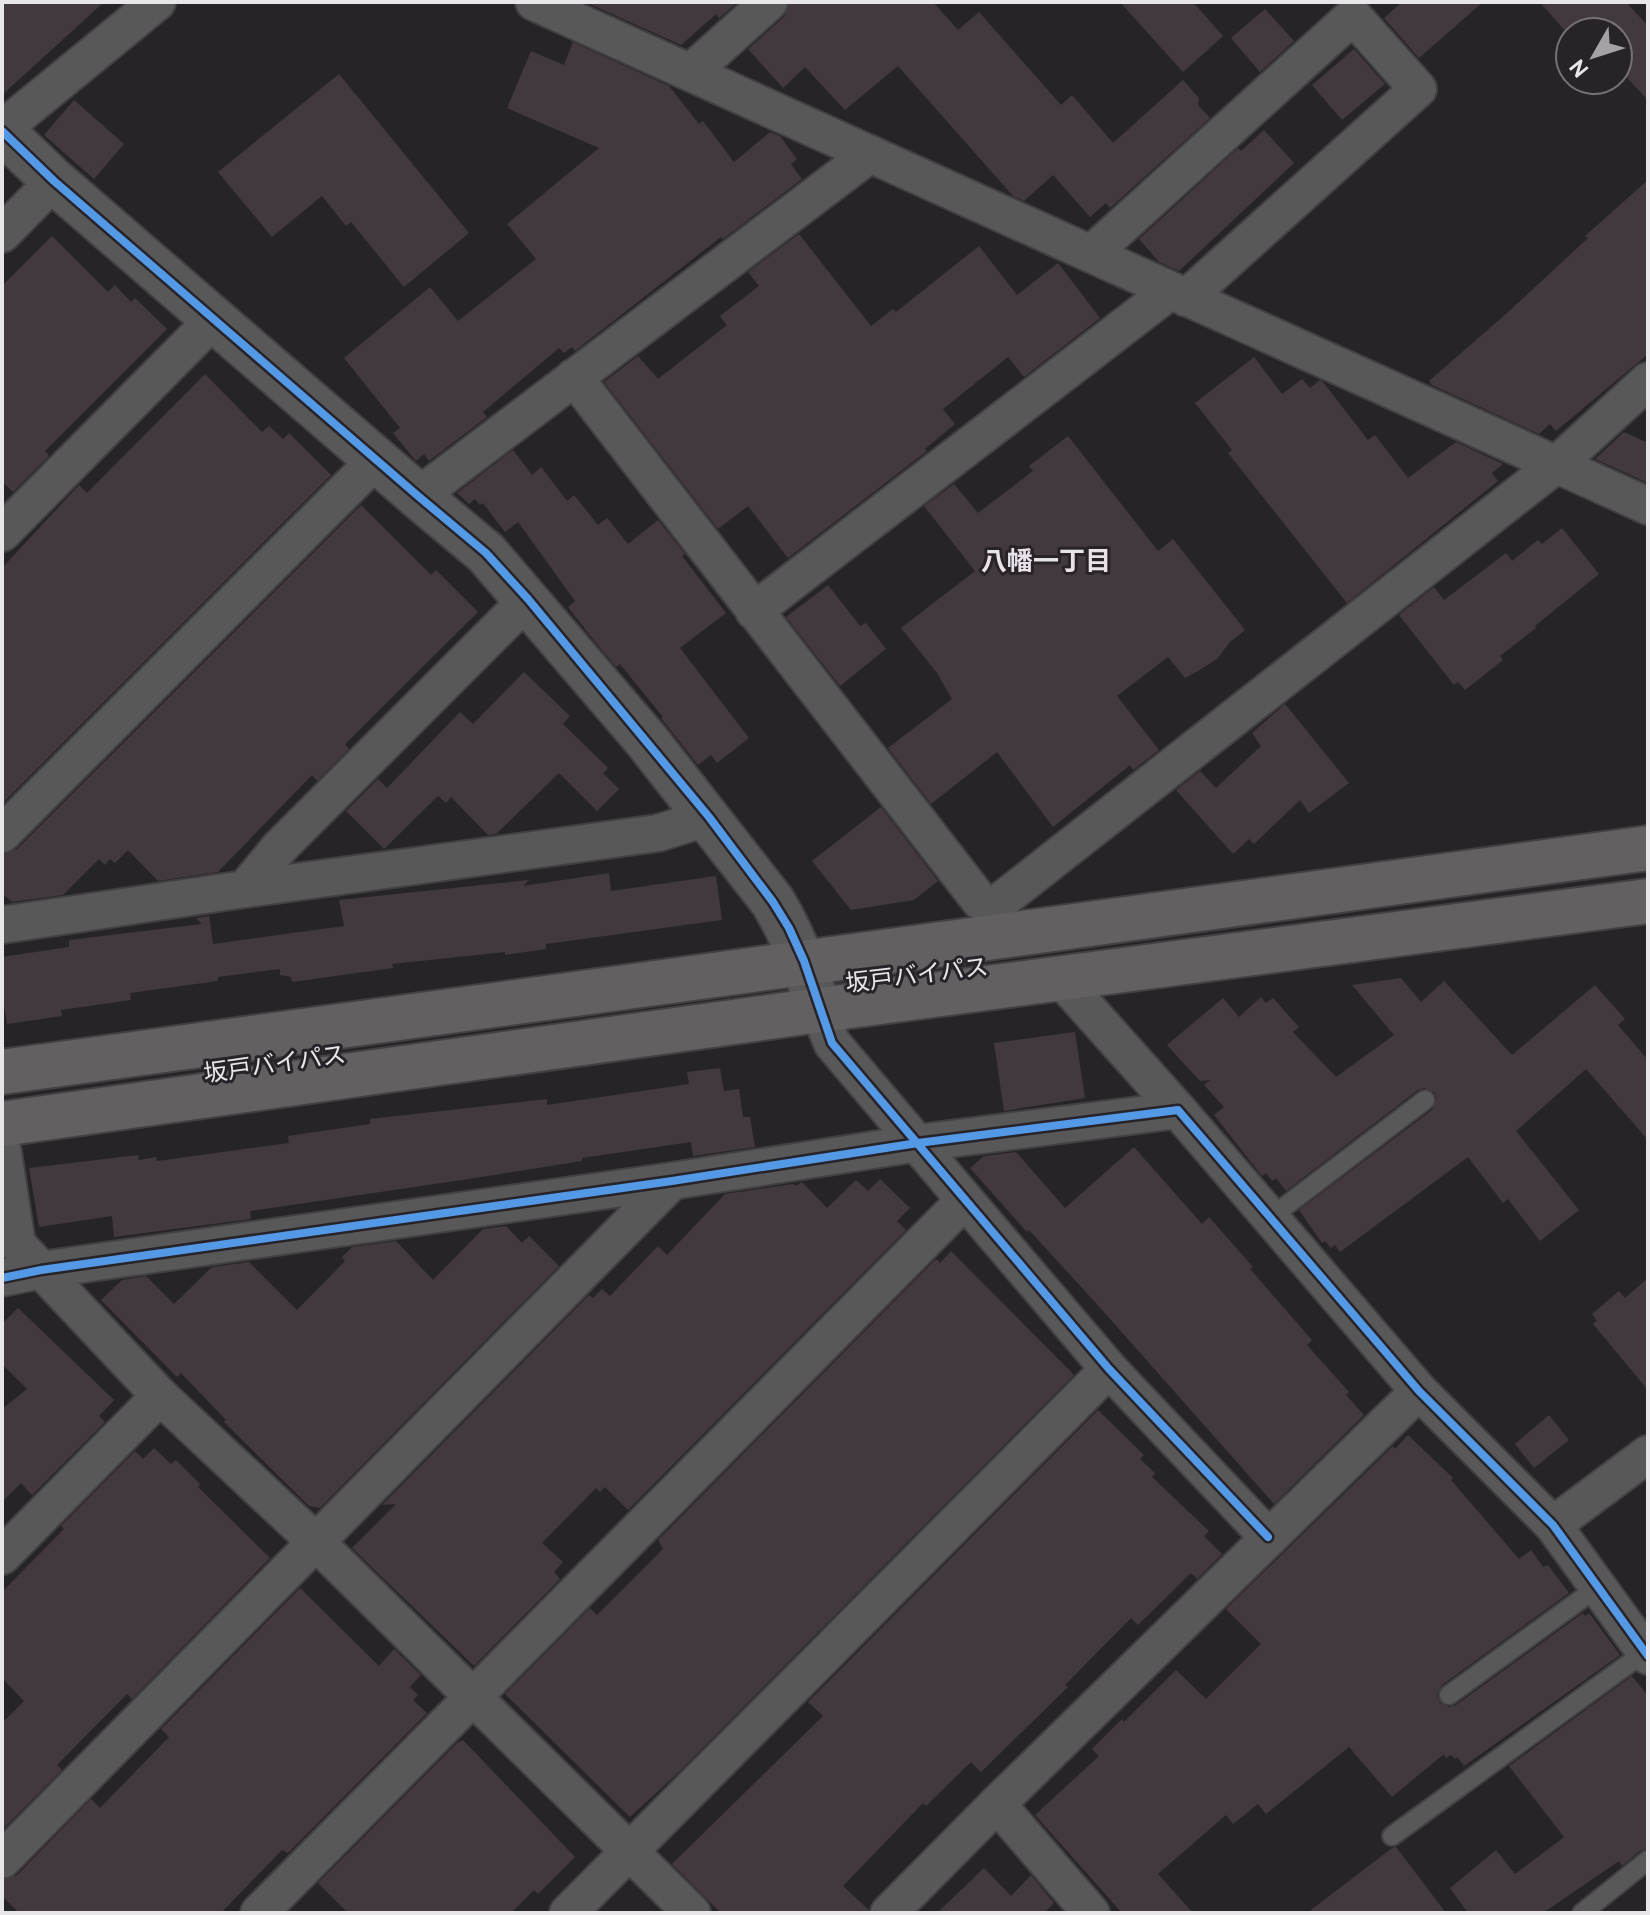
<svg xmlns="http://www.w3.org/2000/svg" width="1650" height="1915" font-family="Overpass,'Noto Sans JP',sans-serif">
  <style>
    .building { fill: #42393f }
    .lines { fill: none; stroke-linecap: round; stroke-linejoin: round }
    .service-casing { stroke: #424042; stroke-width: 22 }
    .minor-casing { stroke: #424042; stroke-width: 40 }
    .tertiary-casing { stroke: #424042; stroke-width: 48 }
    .trunk-casing { stroke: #424042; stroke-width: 48 }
    .service { stroke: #595858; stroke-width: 18 }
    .minor { stroke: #595858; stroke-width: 36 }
    .tertiary { stroke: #595858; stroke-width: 44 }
    .trunk { stroke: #626060; stroke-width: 44 }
    .cycleway-casing { stroke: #282329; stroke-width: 13 }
    .cycleway { stroke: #5399e6; stroke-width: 8 }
    .labels { text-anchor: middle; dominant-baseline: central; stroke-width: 6; stroke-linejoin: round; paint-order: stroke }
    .street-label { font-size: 24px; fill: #e9e6e9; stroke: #282329 }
    .neighbourhood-label { font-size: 26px; font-weight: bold; fill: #e8e2e9; stroke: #282329 }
  </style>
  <rect width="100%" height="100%" fill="#272428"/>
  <g class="building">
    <polygon points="2,2 104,2 2,95"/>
    <polygon points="585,2 738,2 719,18 716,14 681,45"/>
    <polygon points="789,2 933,2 958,30 979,12 1061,105 1072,95 1113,143 1183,80 1199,98 1198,105 1210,118 1110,208 1106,203 1090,217 1053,175 1024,201 1013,196 898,66 845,110 805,67 783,88 748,49 784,17"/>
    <polygon points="1120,2 1193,2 1223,36 1183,72"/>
    <polygon points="1402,2 1483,2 1419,58 1384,18"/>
    <polygon points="1540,2 1626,2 1648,26 1648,100 1618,68 1618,32 1566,32"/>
    <polygon points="1265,9 1294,41 1260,72 1231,38"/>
    <polygon points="573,42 669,86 699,124 703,121 734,162 770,132 780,136 797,159 791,164 802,179 723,239 721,237 575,351 572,347 564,353 559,348 483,412 487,417 429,461 424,454 416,461 393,433 400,428 344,358 430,287 458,321 536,259 507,224 599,148 507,108 531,51 564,65"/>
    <polygon points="1354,49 1385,84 1342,120 1312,85"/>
    <polygon points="339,74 469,233 404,287 351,222 346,226 322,196 272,237 218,172"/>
    <polygon points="74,100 124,144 94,179 44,135"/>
    <polygon points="1264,130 1294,163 1179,271 1159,262 1139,239 1238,148 1241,151"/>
    <polygon points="1648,180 1648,354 1556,431 1550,424 1539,434 1432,385 1429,381 1507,313 1588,238 1585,236"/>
    <polygon points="799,234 871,326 893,309 896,312 979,246 1017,295 1058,263 1100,318 1024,377 1008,357 943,409 955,424 925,449 927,451 788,558 748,506 718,529 604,382 638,356 658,379 727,325 720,316 759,286 748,272"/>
    <polygon points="52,236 108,292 115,285 131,302 135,298 167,329 45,451 49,456 13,492 2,481 2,286"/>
    <polygon points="1254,357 1282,394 1302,379 1310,388 1320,380 1323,382 1368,440 1375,435 1408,478 1456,442 1503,464 1492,473 1498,481 1347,603 1228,453 1232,450 1195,403"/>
    <polygon points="205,374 262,432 269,426 283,439 289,433 331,475 2,804 2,568 79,485 87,493"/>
    <polygon points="1624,432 1648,443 1648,483 1595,459"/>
    <polygon points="1068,436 1158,551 1173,539 1245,630 1230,642 1217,659 1198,671 1185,678 1168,657 1117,696 1159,750 1133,770 1130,765 1053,827 997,752 931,804 888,748 952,699 937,673 901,628 975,571 924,506 954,484 978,513 1033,471 1029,466"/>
    <polygon points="513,450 532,475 541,467 567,501 574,495 598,525 607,518 628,544 658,520 685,554 682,556 726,613 680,648 749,738 717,763 711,755 698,765 661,718 663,717 620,664 616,667 595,642 568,607 575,601 518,522 505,532 483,503 480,505 475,499 469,504 457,493"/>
    <polygon points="361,505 431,575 436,570 478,612 345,744 349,749 317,781 312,775 218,872 158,881 128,850 115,863 110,859 105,865 99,859 63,895 12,902 2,893 2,854 17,849"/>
    <polygon points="1562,528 1599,574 1535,626 1536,628 1500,656 1503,660 1465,690 1458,682 1454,685 1399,615 1434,587 1444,600 1506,553 1512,561 1538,540 1542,544"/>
    <polygon points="828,585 860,626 866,623 886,649 840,686 786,617"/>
    <polygon points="524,672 570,716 563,724 608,768 603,773 619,789 597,811 559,773 496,834 488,835 451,797 446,803 438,796 384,849 346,811 378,779 387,788 460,712 473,724"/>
    <polygon points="1285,704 1349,783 1309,813 1300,800 1254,844 1249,839 1233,854 1176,790 1200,771 1216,788 1261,746 1252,733"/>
    <polygon points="881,807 938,881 914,900 851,910 812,861"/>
    <polygon points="609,873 611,891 716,876 722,920 546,944 546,949 505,955 505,952 392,964 393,968 292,982 291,977 280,975 280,969 218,977 218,981 130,993 131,1000 61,1010 62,1016 7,1024 2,992 2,957 69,947 69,940 202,924 196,918 209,916 213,944 344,926 339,900 529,880 523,886"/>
    <polygon points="1401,978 1421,1002 1444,981 1512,1055 1595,985 1625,1019 1618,1025 1648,1060 1648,1140 1586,1069 1516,1131 1579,1210 1540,1241 1508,1199 1503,1203 1468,1157 1340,1252 1335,1245 1331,1248 1325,1241 1322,1243 1299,1210 1432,1110 1437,1099 1434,1092 1424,1088 1418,1090 1286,1191 1276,1178 1272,1181 1266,1173 1262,1176 1214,1115 1224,1107 1204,1085 1210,1080 1200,1081 1167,1045 1223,998 1239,1017 1261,997 1266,1003 1273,998 1299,1027 1293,1032 1336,1077 1394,1035 1352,985"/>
    <polygon points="1075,1032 1085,1098 1004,1111 994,1043"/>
    <polygon points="720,1068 724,1091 739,1089 743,1117 750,1117 755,1147 693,1156 691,1142 582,1158 582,1161 462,1180 250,1211 251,1219 114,1237 112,1216 39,1227 29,1168 138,1155 139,1160 156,1157 157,1161 289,1143 288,1136 370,1124 370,1119 547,1099 547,1105 689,1084 687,1072"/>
    <polygon points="1134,1147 1202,1224 1209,1217 1253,1267 1250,1269 1312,1340 1307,1345 1349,1392 1346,1395 1364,1415 1274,1504 1095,1302 1029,1230 1027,1232 970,1168 984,1156 1016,1152 1065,1208"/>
    <polygon points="880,1179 910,1208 897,1221 906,1230 628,1510 605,1487 600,1492 596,1488 542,1543 563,1562 554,1572 560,1579 474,1666 352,1548 396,1504 382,1505 589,1295 593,1298 602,1289 610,1296 658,1246 667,1255 725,1194 793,1184 796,1186 802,1182 827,1208 856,1180 868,1191"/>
    <polygon points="506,1226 522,1243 529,1236 559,1266 320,1508 309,1506 224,1422 226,1420 181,1373 177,1377 101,1300 122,1280 146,1276 174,1304 212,1267 249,1262 297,1310 345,1261 342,1257 352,1247 396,1241 433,1280 483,1229"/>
    <polygon points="951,1251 1074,1375 679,1772 630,1817 505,1694 590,1608 597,1615 663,1549 658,1540 936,1259 940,1263"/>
    <polygon points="1648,1278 1648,1390 1593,1324 1597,1321 1592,1314 1619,1291 1625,1298"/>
    <polygon points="18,1308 114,1400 99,1416 105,1422 32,1495 21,1483 2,1502 2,1409 27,1389 2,1364 2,1324"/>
    <polygon points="1098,1410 1144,1455 1140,1459 1155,1473 1152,1477 1209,1531 1204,1536 1222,1554 1197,1579 1191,1573 1138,1625 1131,1618 1065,1685 1068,1687 981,1772 971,1762 926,1806 923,1803 843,1886 869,1910 869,1913 721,1913 672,1864 823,1716 808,1702"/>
    <polygon points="1549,1415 1569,1440 1534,1468 1515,1444"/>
    <polygon points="1408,1435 1453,1478 1451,1480 1519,1559 1531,1550 1543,1567 1548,1565 1569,1593 1442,1685 1437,1695 1440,1703 1449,1707 1456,1705 1583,1613 1585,1616 1589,1613 1620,1655 1464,1766 1457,1757 1455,1759 1451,1755 1446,1758 1444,1754 1392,1797 1349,1747 1266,1814 1258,1804 1233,1824 1226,1815 1158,1874 1193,1913 1122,1913 1035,1815 1099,1756 1092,1749 1122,1719 1124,1722 1176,1670 1206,1699 1261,1644 1226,1609 1393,1446 1395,1449"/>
    <polygon points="154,1448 171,1464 176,1460 200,1484 198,1487 270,1558 132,1699 127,1694 57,1765 62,1770 2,1830 2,1723 24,1701 2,1678 2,1592 64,1529 61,1526 135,1451 143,1459"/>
    <polygon points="300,1588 379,1666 394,1649 421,1675 410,1687 418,1695 413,1700 427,1713 288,1853 282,1850 221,1913 19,1913 2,1896 2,1880 17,1875 91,1799 100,1808 169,1737 161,1729"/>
    <polygon points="1632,1676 1648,1696 1648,1848 1640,1851 1622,1866 1619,1861 1543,1913 1468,1913 1450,1888 1496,1850 1515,1874 1564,1837 1509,1766"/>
    <polygon points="463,1740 575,1857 538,1894 534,1890 511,1913 348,1913 318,1883 457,1743"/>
    <polygon points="1396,1847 1446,1913 1307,1913 1392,1848"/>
    <polygon points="984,1868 1011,1896 1031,1875 1054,1903 1044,1913 937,1913"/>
  </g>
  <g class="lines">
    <defs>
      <g id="service">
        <polyline points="1271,1217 1425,1100"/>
        <polyline points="1449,1695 1598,1587"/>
        <polyline points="1392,1836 1645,1652"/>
        <polyline points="1582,1913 1648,1860"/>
      </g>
      <g id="minor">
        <polyline points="534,2 1648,506"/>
        <polyline points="691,72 769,2"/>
        <polyline points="2,129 157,2"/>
        <polyline points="2,234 54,181"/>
        <polyline points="1091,254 1353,16 1418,89 1186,298"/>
        <polyline points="574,377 980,901 992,908"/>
        <polyline points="418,496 870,154"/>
        <polyline points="2,533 214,319"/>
        <polyline points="754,611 1170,291"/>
        <polyline points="2,834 377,459"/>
        <polyline points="245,889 279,848 528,599"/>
        <polyline points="2,925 245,889 658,833 709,817"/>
        <polyline points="995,938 992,908 1557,464 1648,381"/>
        <polyline points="1061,979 1178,1110"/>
        <polyline points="819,1010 832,1043 965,1200 1109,1369 1268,1537"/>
        <polyline points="2,1146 17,1244 160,1396 316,1542 692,1913"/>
        <polyline points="2,1278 41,1270 672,1181 918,1143 1178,1110 1419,1391 1553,1525 1648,1656"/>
        <polyline points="1553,1525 1648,1454"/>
        <polyline points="2,1556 160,1396"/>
        <polyline points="997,1804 1091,1913"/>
        <polyline points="2,1860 672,1181"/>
        <polyline points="259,1913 965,1200"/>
        <polyline points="568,1913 1109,1369"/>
        <polyline points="889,1913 997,1804 1419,1391"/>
      </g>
      <path id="tertiary" d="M 2,131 L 54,181 L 418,496 L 486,553 L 647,741 L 773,902 C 794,937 807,971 819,1010"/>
      <g id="trunk">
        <polyline points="2,1072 1648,848"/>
        <polyline points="2,1124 819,1010 1648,901"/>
      </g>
    </defs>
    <use href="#service" class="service-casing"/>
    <use href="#minor" class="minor-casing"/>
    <use href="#tertiary" class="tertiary-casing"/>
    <use href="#trunk" class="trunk-casing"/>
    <use href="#service" class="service"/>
    <use href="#minor" class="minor"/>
    <use href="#tertiary" class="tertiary"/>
    <use href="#trunk" class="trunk"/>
    <defs>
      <g id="cycleway">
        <polyline points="2,131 54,181 418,496 486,553 528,599 709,817 773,902 789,928 804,961 832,1043 1109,1369 1268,1537"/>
        <polyline points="2,1278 41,1270 672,1181 918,1143 1178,1110 1419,1391 1553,1525 1648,1656"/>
      </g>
    </defs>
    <use href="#cycleway" class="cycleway-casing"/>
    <use href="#cycleway" class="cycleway"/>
  </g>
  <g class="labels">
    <g class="street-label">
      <text transform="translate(917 977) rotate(-7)">坂戸バイパス</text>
      <text transform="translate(275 1066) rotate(-8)">坂戸バイパス</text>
    </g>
    <g class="neighbourhood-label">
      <text x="1046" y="563">八幡一丁目</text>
    </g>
  </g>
  <rect width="1650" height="1915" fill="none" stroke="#e9e6e9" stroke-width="8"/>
  <g transform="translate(1594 56) rotate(231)"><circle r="38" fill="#282329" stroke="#757176" stroke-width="2"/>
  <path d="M0-6L14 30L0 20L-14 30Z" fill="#a5a2a5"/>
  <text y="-12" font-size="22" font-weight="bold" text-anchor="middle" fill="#e9e6e9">N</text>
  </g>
</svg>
